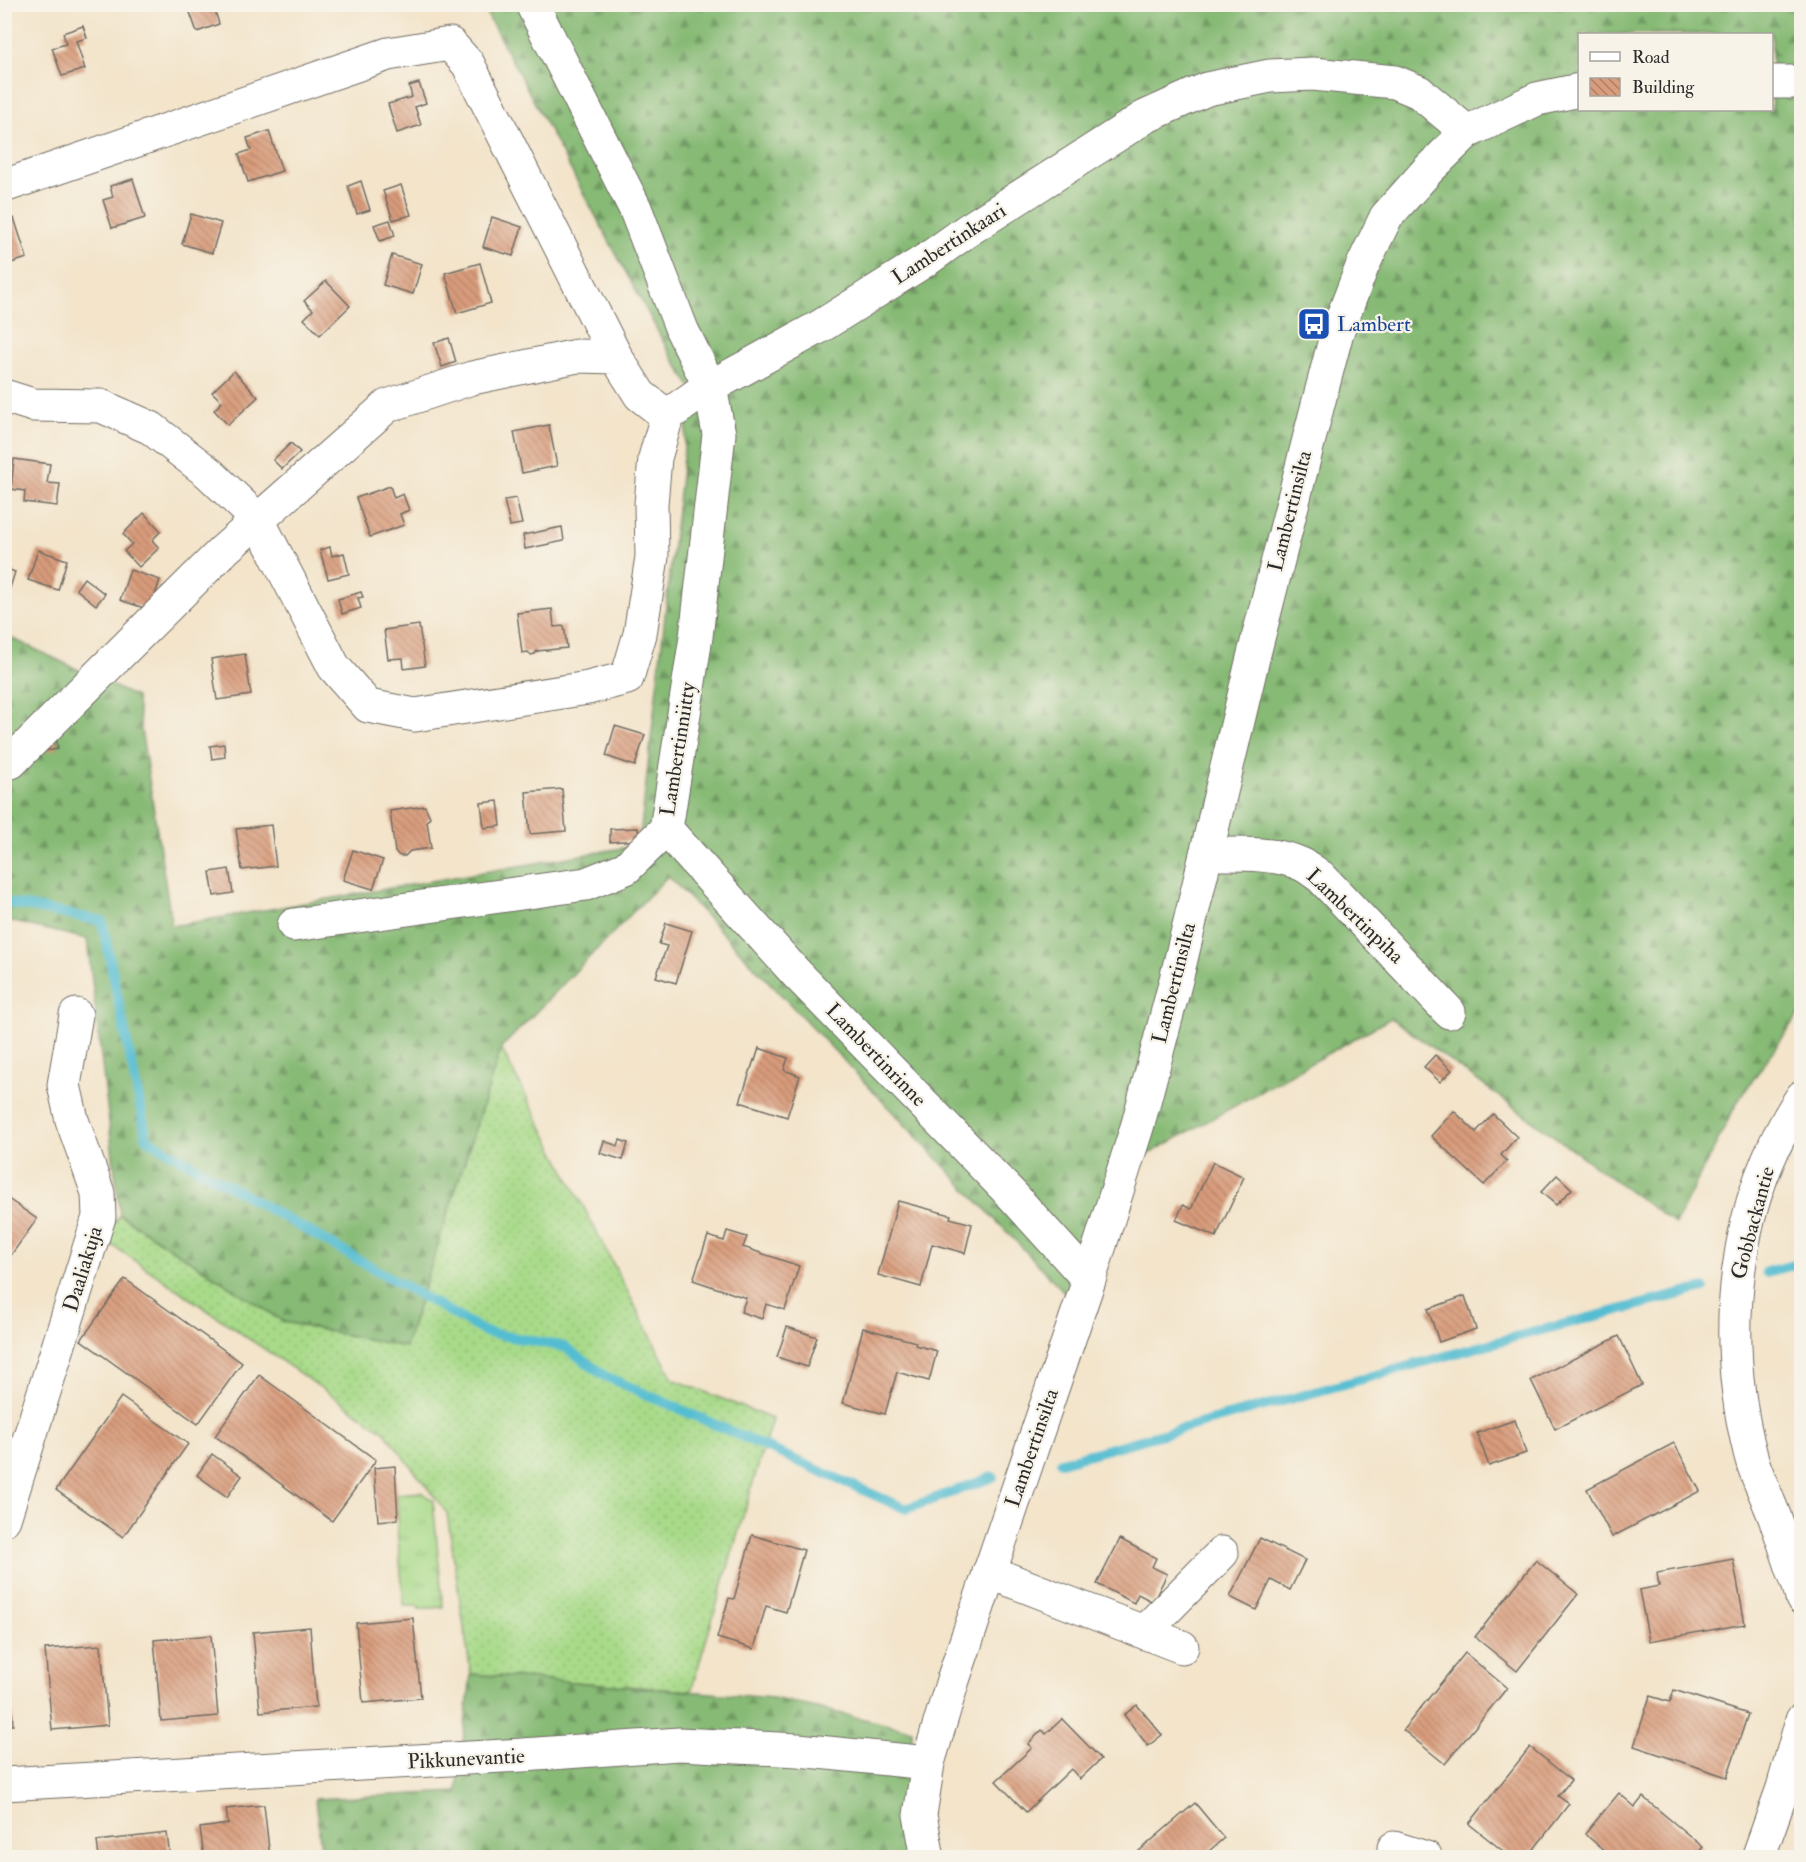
<svg xmlns="http://www.w3.org/2000/svg" width="1806" height="1862" font-family="'IM FELL Double Pica',serif">
  <style>
    .grass { fill: url(#grass-dots); stroke: #6a825a; stroke-width: 1.5 }
    .forest { fill: url(#forest-firs); stroke: #587250; stroke-width: 1.5; fill-rule: evenodd }
    .park { fill: url(#park-tufts); stroke: #6a825a; stroke-width: 1.5 }
    .lines { fill: none; stroke-linecap: round; stroke-linejoin: round }
    .stream { stroke: #54bdd1; stroke-width: 10 }
    .building { fill: url(#building-back-hatch) }
    .minor-casing { stroke: #716c63; stroke-width: 35 }
    .minor { stroke: #fff; stroke-width: 33 }
    .labels { text-anchor: middle; dominant-baseline: central; stroke-width: 4.5; stroke-linejoin: round; paint-order: stroke }
    .street-label { font-size: 21px; fill: #2b2b2b; stroke: #f7f3e8 }
    .transit-label { font-size: 21px; fill: #164399; stroke: #f7f3e8; text-anchor: start }
  </style>
  <defs>
    <pattern id="grass-dots" width="8" height="8" patternUnits="userSpaceOnUse" patternTransform="scale(1.5)"><rect width="8" height="8" fill="#a8da89"/><path d="M2 2h.1M6 6h.1" fill="none" stroke="#91bb76" stroke-width="1.8" stroke-linecap="round"/></pattern>
    <pattern id="forest-firs" width="22" height="20" patternUnits="userSpaceOnUse" patternTransform="scale(1.5)"><rect width="22" height="20" fill="#86ba75"/><path d="M5 1l3.5 6h-7zM16 11l3.5 6h-7z" fill="#6e9760"/></pattern>
    <pattern id="park-tufts" width="24" height="20" patternUnits="userSpaceOnUse" patternTransform="scale(1.5)"><rect width="24" height="20" fill="#a8da89"/><path d="M3 7l-1-3M5 7V3M7 7l1-3M15 17l-1-3M17 17v-4M19 17l1-3" fill="none" stroke="#91bb76"/></pattern>
    <pattern id="building-back-hatch" width="6" height="6" patternUnits="userSpaceOnUse" patternTransform="scale(1.5)"><rect width="6" height="6" fill="#d99c7c"/><path d="M-1 5l2 2M0 0l6 6M5-1l2 2" fill="none" stroke="#b07f66"/></pattern>
  </defs>
  <rect width="100%" height="100%" fill="#f7f3e8"/>
  <filter id="ink" filterUnits="userSpaceOnUse"><feTurbulence type="fractalNoise" baseFrequency=".0167" numOctaves="2"/><feDisplacementMap in="SourceGraphic" scale="12" xChannelSelector="R" yChannelSelector="G"/><feConvolveMatrix kernelMatrix="1 2 1 2 8 2 1 2 1" color-interpolation-filters="sRGB"/></filter>
  <filter id="wash" filterUnits="userSpaceOnUse"><feTurbulence type="fractalNoise" baseFrequency=".008" numOctaves="4" result="noise"/><feDisplacementMap in="SourceGraphic" scale="24" xChannelSelector="R" yChannelSelector="G"/><feGaussianBlur stdDeviation="1.35" result="paint"/><feColorMatrix in="noise" values="0 0 0 0 0 0 0 0 0 0 0 0 0 0 0 0 0 1.4 0 .05"/><feComposite in="paint" operator="in"/></filter>
  <g filter="url(#wash)">
    <rect width="100%" height="100%" fill="#f3e4ca"/>
    <polygon class="grass" points="501,1048 673,1379 772,1419 691,1691 471,1674 447,1513 384,1431 102,1238 120,1215 284,1322 405,1347"/>
    <g class="forest">
      <path d="M 482,5 L 1801,5 L 1801,1011 L 1738,1101 L 1675,1224 L 1391,1018 L 1140,1159 L 1069,1297 L 668,876 L 501,1048 L 405,1347 L 284,1322 L 120,1215 L 87,939 L 5,920 L 5,635 L 136,697 L 172,926 L 639,845 L 691,387 L 669,352 ZM 1580,34 L 1772,34 L 1772,110 L 1580,110 Z"/>
      <polygon points="471,1674 773,1698 912,1730 910,1857 322,1857 315,1799 457,1792"/>
    </g>
    <polygon class="park" points="422,1492 433,1501 443,1607 419,1609 418,1606 404,1606 397,1529 398,1519 397,1494"/>
    <g class="lines">
      <g class="stream">
        <polyline points="4,902 102,921 147,1139 485,1332 565,1347 605,1376 906,1509 993,1477"/>
        <polyline points="1766,1272 1802,1263"/>
        <polyline points="1061,1462 1511,1338 1704,1288"/>
      </g>
    </g>
    <g id="blocks">
      <g class="building">
        <polygon points="187,4 213,4 219,24 197,32"/>
        <polygon points="83,26 87,38 76,41 85,69 62,76 52,48 66,44 63,33"/>
        <polygon points="419,83 426,103 415,107 421,125 397,133 388,104 412,97 409,86"/>
        <polygon points="269,131 282,171 248,182 239,154 251,150 247,138"/>
        <polygon points="133,179 145,218 112,228 103,200 113,197 110,186"/>
        <polygon points="361,181 370,210 357,214 348,186"/>
        <polygon points="401,185 411,215 393,220 383,191"/>
        <polygon points="191,214 221,223 212,253 182,244"/>
        <polygon points="492,217 522,227 513,256 483,247"/>
        <polygon points="14,218 27,258 5,265 5,221"/>
        <polygon points="390,220 395,236 380,241 374,225"/>
        <polygon points="392,255 422,264 413,294 383,285"/>
        <polygon points="480,263 491,303 457,313 445,273"/>
        <polygon points="326,281 350,306 320,335 304,319 313,310 304,301"/>
        <polygon points="449,338 456,362 442,367 434,343"/>
        <polygon points="234,371 258,397 228,425 214,410 222,402 212,392"/>
        <polygon points="549,425 557,466 522,473 514,432"/>
        <polygon points="291,443 300,452 282,469 273,460"/>
        <polygon points="14,459 50,464 47,483 60,484 57,506 24,502 25,491 11,489"/>
        <polygon points="390,486 394,498 403,494 409,510 400,514 404,525 370,537 356,498"/>
        <polygon points="516,498 522,524 510,526 504,500"/>
        <polygon points="144,513 161,531 152,540 159,548 139,567 124,551 132,544 123,534"/>
        <polygon points="562,527 564,541 525,549 523,535"/>
        <polygon points="330,547 332,556 344,553 349,574 328,579 320,550"/>
        <polygon points="38,550 67,560 58,590 28,580"/>
        <polygon points="4,568 15,572 5,604 4,604"/>
        <polygon points="130,570 160,580 150,610 120,600"/>
        <polygon points="84,578 105,594 96,605 76,589"/>
        <polygon points="361,592 363,597 358,598 361,608 342,614 338,599"/>
        <polygon points="552,609 554,627 564,626 567,648 537,651 535,654 531,655 528,652 522,653 517,613"/>
        <polygon points="419,625 425,666 404,669 403,658 388,659 384,630"/>
        <polygon points="245,654 251,695 217,700 211,659"/>
        <polygon points="615,726 645,735 635,766 606,756"/>
        <polygon points="56,736 58,749 45,751"/>
        <polygon points="224,744 225,757 212,759 210,746"/>
        <polygon points="562,789 566,831 530,834 526,792"/>
        <polygon points="498,801 501,826 484,828 481,803"/>
        <polygon points="425,806 430,817 427,821 431,848 410,851 405,856 400,856 395,852 390,811"/>
        <polygon points="271,825 276,866 242,870 236,829"/>
        <polygon points="638,828 639,840 610,842 610,829"/>
        <polygon points="353,850 383,860 373,889 343,880"/>
        <polygon points="229,869 233,893 214,896 210,872"/>
        <polygon points="666,923 692,931 676,983 656,977 667,946 659,944"/>
        <polygon points="759,1048 788,1058 784,1070 800,1076 787,1117 740,1102 754,1060 755,1061"/>
        <polygon points="1435,1055 1452,1070 1440,1082 1424,1067"/>
        <polygon points="1454,1111 1476,1132 1493,1114 1517,1137 1501,1155 1507,1161 1484,1185 1431,1136"/>
        <polygon points="620,1140 628,1143 623,1160 600,1153 604,1141 618,1146"/>
        <polygon points="1213,1162 1244,1177 1216,1237 1176,1220 1183,1205 1191,1209"/>
        <polygon points="1557,1175 1572,1189 1556,1205 1541,1192"/>
        <polygon points="4,1196 37,1219 4,1265"/>
        <polygon points="898,1201 951,1215 950,1218 972,1224 965,1253 932,1244 921,1287 878,1275"/>
        <polygon points="727,1231 747,1237 743,1247 799,1266 785,1310 766,1304 762,1319 741,1312 746,1298 693,1280 708,1236 724,1241"/>
        <polygon points="125,1279 242,1363 198,1424 81,1340"/>
        <polygon points="1465,1296 1476,1329 1439,1342 1428,1309"/>
        <polygon points="787,1327 817,1337 807,1367 777,1357"/>
        <polygon points="863,1328 916,1342 915,1345 937,1351 929,1381 897,1372 885,1414 843,1403"/>
        <polygon points="1619,1336 1642,1385 1555,1429 1531,1380"/>
        <polygon points="259,1375 376,1460 332,1521 215,1436"/>
        <polygon points="121,1397 188,1444 123,1537 56,1490"/>
        <polygon points="1515,1420 1526,1453 1489,1466 1477,1433"/>
        <polygon points="1674,1443 1700,1491 1612,1537 1587,1489"/>
        <polygon points="212,1454 242,1476 227,1497 197,1475"/>
        <polygon points="395,1466 398,1519 378,1521 374,1468"/>
        <polygon points="752,1535 804,1550 786,1612 766,1606 754,1649 717,1638 729,1598 734,1599"/>
        <polygon points="1260,1538 1305,1560 1290,1590 1271,1580 1256,1610 1230,1597"/>
        <polygon points="1120,1539 1156,1558 1152,1567 1167,1574 1153,1602 1138,1594 1134,1603 1097,1584"/>
        <polygon points="1733,1559 1745,1624 1649,1641 1639,1590 1659,1586 1657,1573"/>
        <polygon points="1536,1560 1578,1594 1517,1671 1475,1637"/>
        <polygon points="413,1618 421,1698 363,1703 356,1623"/>
        <polygon points="310,1627 316,1707 260,1712 253,1632"/>
        <polygon points="211,1635 218,1716 161,1721 154,1640"/>
        <polygon points="101,1645 108,1725 52,1730 45,1649"/>
        <polygon points="1465,1653 1507,1688 1445,1764 1403,1730"/>
        <polygon points="4,1680 10,1680 13,1725 4,1726"/>
        <polygon points="1674,1690 1748,1714 1727,1777 1634,1746 1650,1696 1670,1702"/>
        <polygon points="1137,1705 1162,1735 1148,1746 1124,1715"/>
        <polygon points="1062,1719 1101,1759 1080,1779 1071,1769 1026,1812 996,1781 1032,1748 1028,1744 1042,1730 1046,1734"/>
        <polygon points="1530,1747 1571,1780 1558,1796 1569,1804 1527,1858 1512,1858 1469,1824"/>
        <polygon points="1619,1793 1635,1807 1643,1797 1703,1847 1694,1858 1613,1858 1585,1834"/>
        <polygon points="1195,1803 1224,1838 1201,1858 1131,1858"/>
        <polygon points="264,1805 270,1858 204,1858 200,1828 228,1824 226,1809"/>
        <polygon points="167,1833 170,1858 99,1858 97,1841"/>
      </g>
    </g>
  </g>
  <g filter="url(#ink)">
    <use href="#blocks" fill-opacity="0" stroke="#716c63" stroke-width="1.5"/>
    <g class="lines">
      <defs>
        <g id="minor">
          <polyline points="1772,82 1802,82"/>
          <polyline points="4,186 388,54 450,44 468,64 616,357"/>
          <polyline points="710,387 821,326 929,258 968,230 1145,117 1207,89 1270,76 1313,74 1395,82 1419,92 1467,132"/>
          <polyline points="4,396 33,405 101,406 151,428 210,474 258,520 334,667 368,706 415,715 588,688 627,678 640,634 652,557 651,504 655,458 667,416 698,394 711,400"/>
          <polyline points="11,762 224,550 387,406 472,378 577,356 616,357 640,395 667,416"/>
          <polyline points="666,829 796,973 1013,1196 1089,1280"/>
          <path d="M 1206,854 C 1235,854 1274,852 1301,864 C 1308,867 1315,873 1321,877 L 1449,1012"/>
          <polyline points="294,925 586,884 626,868 666,829 696,637 719,434 710,387 682,330 635,208 532,4"/>
          <path d="M 1802,1097 C 1732,1202 1720,1336 1751,1456 C 1755,1472 1763,1488 1769,1503 C 1778,1524 1785,1546 1792,1567 C 1796,1577 1800,1587 1802,1598"/>
          <polyline points="4,1519 99,1217 98,1193 72,1120 64,1085 76,1015"/>
          <polyline points="989,1572 1182,1647"/>
          <polyline points="1144,1632 1222,1553"/>
          <polyline points="4,1784 523,1755 679,1744 798,1750 928,1763"/>
          <polyline points="1394,1848 1426,1858"/>
          <polyline points="928,1858 920,1815 928,1763 953,1680 1089,1280 1138,1124 1176,980 1254,654 1316,412 1337,332 1362,267 1386,217 1429,169 1467,132 1537,99 1580,90"/>
          <polyline points="1758,1858 1783,1788 1802,1720"/>
        </g>
      </defs>
      <use href="#minor" class="minor-casing"/>
      <use href="#minor" class="minor"/>
    </g>
  </g>
  <defs>
    <symbol id="bus-square" viewBox="-11 -11 22 22"><rect x="-9" y="-9" width="18" height="18" rx="4" fill="#1a4fb4" stroke="#f7f3e8"/><path d="M-5-6H5V4H4V6H2V4H-2V6H-4V4H-5ZM-3.5-4V0h7V-4ZM-3.5 1.2v1.5H-2V1.2ZM2 1.2v1.5H3.5V1.2Z" fill="#fff"/></symbol>
  </defs>
  <g fill-rule="evenodd">
    <use href="#bus-square" x="1295" y="305" width="38" height="38"/>
  </g>
  <g class="labels">
    <g class="street-label">
      <text transform="translate(949 244) rotate(-33)">Lambertinkaari</text>
      <text transform="translate(1290 511) rotate(-76)">Lambertinsilta</text>
      <text transform="translate(678 749) rotate(-81)">Lambertinniitty</text>
      <text transform="translate(1355 916) rotate(44)">Lambertinpiha</text>
      <text transform="translate(1174 983) rotate(-76)">Lambertinsilta</text>
      <text transform="translate(876 1055) rotate(46)">Lambertinrinne</text>
      <text transform="translate(1753 1223) rotate(-75)">Gobbackantie</text>
      <text transform="translate(83 1269) rotate(-73)">Daaliakuja</text>
      <text transform="translate(1032 1448) rotate(-71)">Lambertinsilta</text>
      <text transform="translate(466 1759) rotate(-3)">Pikkunevantie</text>
    </g>
    <g class="transit-label">
      <text x="1337" y="324">Lambert</text>
    </g>
  </g>
  <rect width="1806" height="1862" fill="none" stroke="#f7f3e8" stroke-width="24"/>
  <rect x="1578" y="33" width="195" height="78" fill="#f7f3e8" stroke="#a5a39c" stroke-width="1.5"/>
  <rect x="1590" y="52" width="30" height="9" fill="#ffffff" stroke="#a5a39c" stroke-width="1.5"/>
  <text x="1632" y="63" font-size="18" fill="#2b2b2b">Road</text>
  <rect x="1590" y="78" width="30" height="18" fill="url(#building-back-hatch)" stroke="#a5a39c" stroke-width="1.5"/>
  <text x="1632" y="93" font-size="18" fill="#2b2b2b">Building</text>
</svg>
